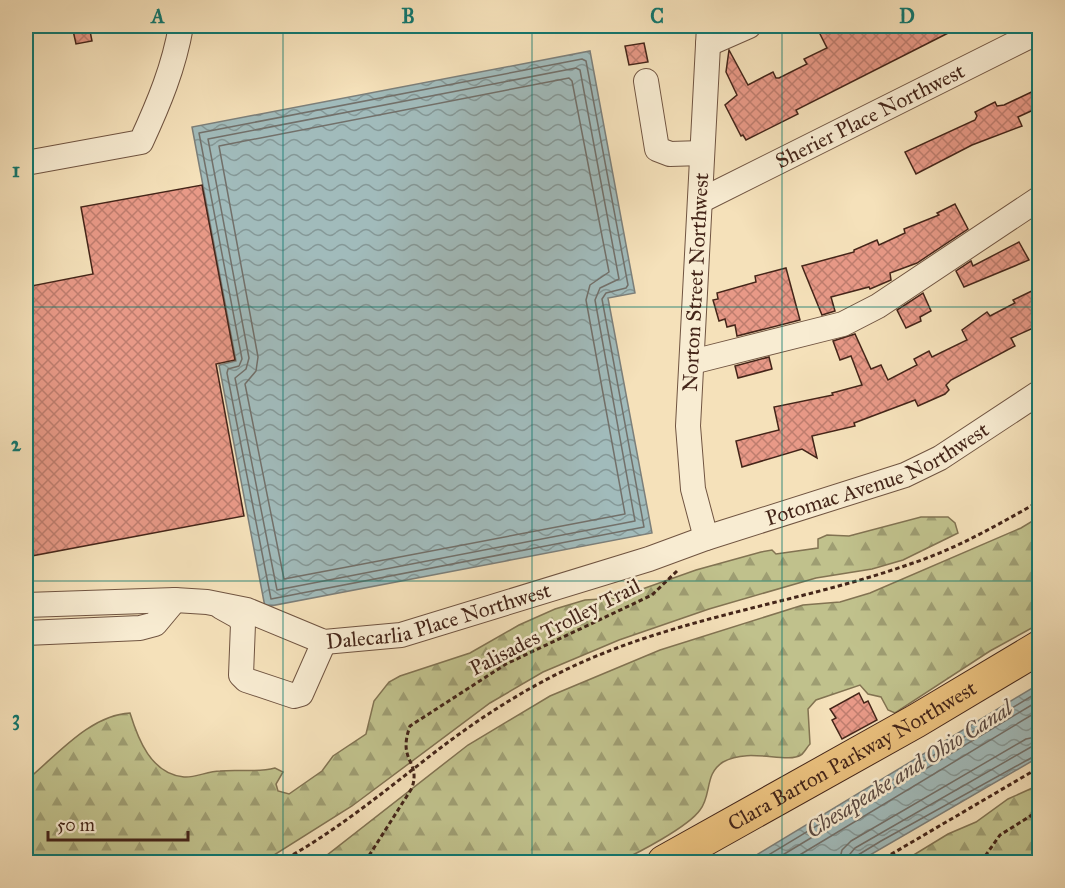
<svg xmlns="http://www.w3.org/2000/svg" width="1065" height="888" font-family="'IM FELL Great Primer',serif">
  <style>
    .forest { fill: url(#forest-firs); stroke: #827352; stroke-width: 1.5 }
    .water { fill: url(#water-waves); stroke: #7c7f7a; stroke-width: 1.5 }
    .lines { fill: none; stroke-linecap: round; stroke-linejoin: round }
    .shore { stroke: #72706a; stroke-width: 1.5 }
    .building { fill: url(#building-cross-hatch); stroke: #442519; stroke-width: 1.5 }
    .minor-casing { stroke: #705441; stroke-width: 26 }
    .highway-casing { stroke: #442519; stroke-width: 35 }
    .path { stroke: #442519; stroke-width: 3; stroke-dasharray: 4.5 3; stroke-linecap: butt }
    .minor { stroke: #f8ecd2; stroke-width: 24 }
    .highway { stroke: #eac07d; stroke-width: 33 }
    .grid { fill: none; stroke: #0f766e; stroke-width: 1.5; stroke-opacity: 0.55 }
    .labels { text-anchor: middle; dominant-baseline: central; stroke-width: 5; stroke-linejoin: round; paint-order: stroke }
    .street-label { font-size: 21px; fill: #442519; stroke: #f8ecd2 }
    .water-label { font-size: 22px; font-style: italic; fill: #5b4a42; stroke: #f8ecd2 }
    .neatline { fill: none; stroke: #0f766e; stroke-width: 2 }
    .grid-label { font-size: 20px; text-anchor: middle; font-weight: bold; fill: #0f766e }
  </style>
  <defs>
    <pattern id="forest-firs" width="22" height="20" patternUnits="userSpaceOnUse" patternTransform="scale(1.5)"><rect width="22" height="20" fill="#c0c18c"/><path d="M5 1l3.5 6h-7zM16 11l3.5 6h-7z" fill="#9e9d72"/></pattern>
    <pattern id="water-waves" width="16" height="10" patternUnits="userSpaceOnUse" patternTransform="scale(1.5)"><rect width="16" height="10" fill="#a1bbbb"/><path d="M0 5q4-4 8 0t8 0" fill="none" stroke="#859897"/></pattern>
    <pattern id="building-cross-hatch" width="8" height="8" patternUnits="userSpaceOnUse" patternTransform="scale(1.5)"><rect width="8" height="8" fill="#e89987"/><path d="M0 0l8 8M0 8l8-8" fill="none" stroke="#be7d6e"/></pattern>
  </defs>
  <rect width="100%" height="100%" fill="#f5e1ba"/>
  <filter id="stains"><feTurbulence type="fractalNoise" baseFrequency=".00333" numOctaves="4"/><feColorMatrix values="0 0 0 0 .2 0 0 0 0 .09 0 0 0 0 .02 0 0 0 .5 -.17"/></filter>
  <radialGradient id="worn" r=".72"><stop offset=".6" stop-color="#630" stop-opacity="0"/><stop offset="1" stop-color="#630" stop-opacity=".3"/></radialGradient>
  <g class="forest">
    <path d="M 921,517 L 948,517 L 955,523 L 958,533 L 903,560 L 872,569 L 816,578 L 709,609 L 619,640 L 543,672 L 490,703 L 352,806 L 263,862 L 29,862 L 26,856 L 28,779 C 57,755 90,715 130,713 C 138,739 151,774 184,777 C 195,778 208,771 220,771 C 240,769 256,773 275,768 L 283,772 L 276,784 L 278,791 L 289,794 L 322,771 L 333,756 L 366,734 L 374,701 L 389,682 L 400,676 L 470,653 L 519,625 L 555,609 L 585,600 L 617,598 L 696,570 L 761,552 L 772,550 L 776,554 L 818,548 L 818,539 L 827,535 L 849,536 Z"/>
    <path d="M 1039,517 L 1039,624 L 990,651 L 895,713 L 888,710 L 881,697 L 868,694 L 860,685 L 816,700 L 808,709 L 810,744 C 807,747 804,753 801,755 C 786,764 749,747 723,762 C 704,774 712,795 700,810 C 688,827 638,853 618,862 L 313,862 L 327,855 L 468,745 L 550,696 L 660,650 L 803,605 L 840,602 L 870,593 L 1021,528 Z"/>
    <polygon points="1039,785 1039,862 902,862 948,834 976,822 1008,799"/>
  </g>
  <g class="water">
    <polygon points="590,51 635,293 608,298 652,533 265,607 219,365 236,361 192,127"/>
    <polygon points="1039,684 1039,757 858,862 745,862"/>
  </g>
  <g class="lines">
    <g class="shore">
      <polygon points="582,59 586,61 628,285 626,288 606,293 602,299 644,527 271,599 227,373 228,369 239,366 242,359 199,133"/>
      <polygon points="576,68 580,70 619,279 600,288 595,300 635,521 277,590 235,378 246,369 249,358 208,139"/>
      <polygon points="569,78 572,81 609,272 590,285 586,300 625,514 284,579 245,384 256,371 258,357 219,146"/>
      <polyline points="757,862 1040,691"/>
      <polyline points="771,862 1040,700"/>
      <polyline points="788,862 1040,710"/>
      <polyline points="839,862 842,850 851,841 1026,739 1040,736"/>
      <polyline points="848,862 850,854 855,848 1031,747 1040,745"/>
      <polyline points="856,862 858,855 881,841 1040,753"/>
    </g>
  </g>
  <g class="building">
    <polygon points="72,26 89,26 92,41 76,44"/>
    <polygon points="816,26 962,26 796,110 798,114 746,140 743,135 741,136 725,105 737,95 726,72 729,50 748,85 773,72 776,78 779,78 807,64 804,59 827,48"/>
    <polygon points="644,43 648,62 629,65 625,46"/>
    <polygon points="1040,88 1040,107 1018,117 1022,126 972,145 916,174 905,152 975,120 977,116 975,112 995,102 997,106 1004,105"/>
    <polygon points="202,185 235,360 216,364 244,516 26,557 26,287 93,274 81,207"/>
    <polygon points="955,204 968,229 917,263 890,273 891,280 870,289 869,287 831,297 835,311 822,315 802,266 854,252 854,250 877,240 879,245 905,233 904,229 939,215 937,213"/>
    <polygon points="1019,242 1029,260 964,287 956,271 971,261 973,266"/>
    <polygon points="786,268 800,320 737,336 735,325 727,327 725,319 719,321 713,300 718,299 717,293 756,282 755,276"/>
    <polygon points="1040,287 1040,325 1011,338 1015,346 951,380 946,385 949,390 945,394 918,406 915,400 854,423 855,426 812,436 817,458 802,449 742,467 736,441 779,430 774,407 833,395 832,393 862,385 851,356 840,360 833,341 855,334 871,369 881,365 888,380 917,365 914,359 929,351 932,357 967,340 962,330 987,312 990,316 1015,303 1013,300"/>
    <polygon points="923,293 931,311 920,317 921,321 906,328 897,310"/>
    <polygon points="769,357 772,369 738,378 735,366"/>
    <polygon points="859,693 864,703 868,701 877,720 842,739 832,720 836,718 830,709"/>
  </g>
  <g class="lines">
    <defs>
      <g id="minor">
        <polyline points="708,44 749,26"/>
        <polyline points="646,81 657,149 670,154 702,153"/>
        <path d="M 26,163 L 141,142 C 159,103 174,67 181,26"/>
        <path id="s1" d="M 700,201 L 1040,31"/>
        <polyline points="692,362 843,324 878,306 1040,198"/>
        <path id="s2" d="M 706,538 L 693,489 L 688,426 L 709,26"/>
        <path id="s3" d="M 26,605 L 175,600 L 207,602 L 247,610 L 324,642 L 401,635 L 649,559 L 706,538 L 905,475 L 940,458 L 1040,392"/>
        <polyline points="221,607 239,617 243,624 241,675 246,680 294,696 301,694 324,642"/>
        <polyline points="26,633 140,628 155,624 175,600"/>
      </g>
      <g id="highway">
        <path id="s4" d="M 664,862 L 916,721 L 1040,647"/>
      </g>
    </defs>
    <use href="#minor" class="minor-casing"/>
    <use href="#highway" class="highway-casing"/>
    <g class="path">
      <path d="M 280,862 C 337,831 387,789 439,749 C 489,711 545,676 604,653 C 704,613 812,599 913,563 C 958,548 999,524 1040,501"/>
      <path d="M 365,862 L 412,788 C 421,760 397,762 410,726 L 506,664 L 652,595 L 677,571"/>
      <polyline points="878,862 1040,767"/>
      <polyline points="981,862 1000,835 1040,810"/>
    </g>
    <use href="#minor" class="minor"/>
    <use href="#highway" class="highway"/>
  </g>
  <path class="grid" d="M 283,26 L 283,862M 532,26 L 532,862M 782,26 L 782,862M 26,307 L 1040,307M 26,581 L 1040,581"/>
  <g class="labels">
    <g class="street-label">
      <text stroke="none"><textPath href="#s1" startOffset="190">Sherier Place Northwest</textPath></text>
      <text stroke="none"><textPath href="#s2" startOffset="258">Norton Street Northwest</textPath></text>
      <text stroke="none"><textPath href="#s3" startOffset="886">Potomac Avenue Northwest</textPath></text>
      <text stroke="none"><textPath href="#s3" startOffset="423">Dalecarlia Place Northwest</textPath></text>
      <text transform="translate(555 627) rotate(-27)">Palisades Trolley Trail</text>
      <text stroke="none"><textPath href="#s4" startOffset="216">Clara Barton Parkway Northwest</textPath></text>
    </g>
    <g class="water-label">
      <text transform="translate(909 769) rotate(-32)">Chesapeake and Ohio Canal</text>
    </g>
  </g>
  <rect width="1065" height="888" fill="none" stroke="#f5e1ba" stroke-width="66"/>
  <path d="M48 831v9h140v-9" fill="none" stroke="#442519" stroke-width="3"/>
  <text x="57" y="831" font-size="18" fill="#442519" stroke="#f8ecd2" stroke-width="4.5" paint-order="stroke">50 m</text>
  <rect x="33" y="33" width="999" height="822" class="neatline"/>
  <g class="grid-label">
    <text x="158" y="23">A</text>
    <text x="408" y="23">B</text>
    <text x="657" y="23">C</text>
    <text x="907" y="23">D</text>
    <text x="16" y="177">1</text>
    <text x="16" y="451">2</text>
    <text x="16" y="725">3</text>
  </g>
  <rect width="100%" height="100%" filter="url(#stains)"/>
  <rect width="100%" height="100%" fill="url(#worn)"/>
</svg>
